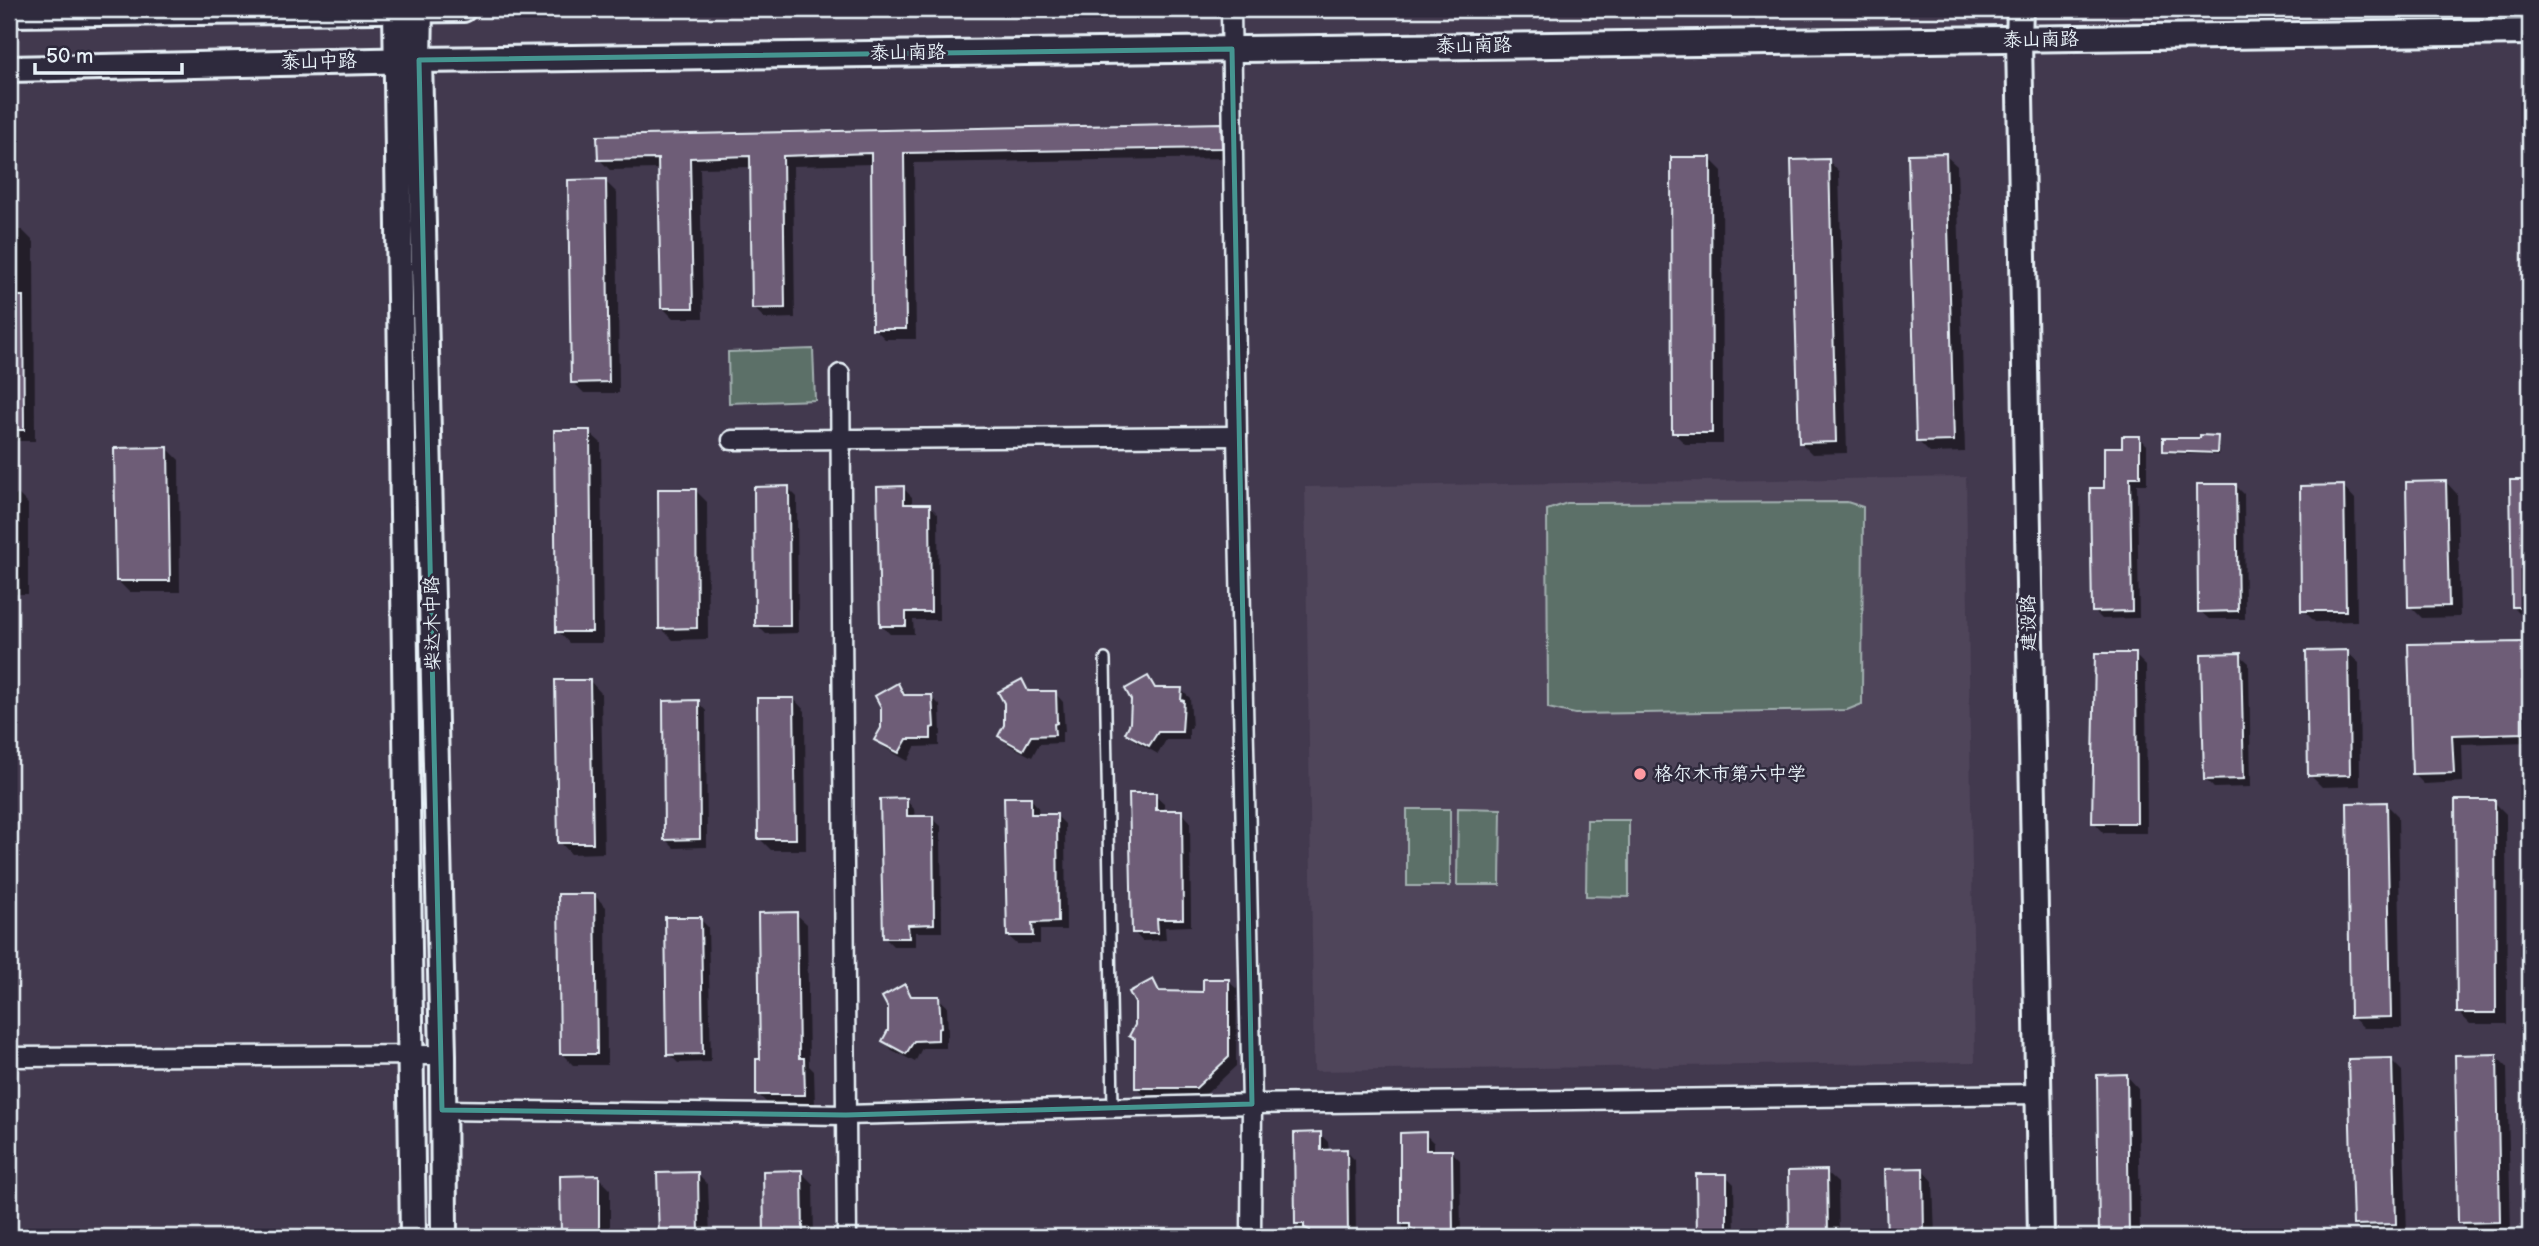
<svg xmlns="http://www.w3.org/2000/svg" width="2539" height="1246" font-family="'Balsamiq Sans','LXGW WenKai TC',sans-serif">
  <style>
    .built { fill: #4f445a }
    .green { fill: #5c6f67; stroke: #a2b0b0; stroke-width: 2 }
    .shadow { fill: #0007 }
    .building { fill: #6e5d77; stroke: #e8f1f8; stroke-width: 2 }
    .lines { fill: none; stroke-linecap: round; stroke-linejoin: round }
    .lane-casing { stroke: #e8f1f8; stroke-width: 14 }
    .street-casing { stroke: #e8f1f8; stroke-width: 23 }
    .secondary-casing { stroke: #e8f1f8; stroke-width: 30 }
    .lane { stroke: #2f2a3d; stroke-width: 9 }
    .street { stroke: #2f2a3d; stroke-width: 18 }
    .secondary { stroke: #2f2a3d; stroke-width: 24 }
    .marked { fill: none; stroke: #459590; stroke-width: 5; stroke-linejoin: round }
    .poi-dot { fill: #ff9aa2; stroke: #2f2a3d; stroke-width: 2.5 }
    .labels { text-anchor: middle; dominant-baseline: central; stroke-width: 5; stroke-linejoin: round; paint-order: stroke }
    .street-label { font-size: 19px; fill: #e8f1f8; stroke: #2f2a3d }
    .poi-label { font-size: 19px; fill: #e8f1f8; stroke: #2f2a3d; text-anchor: start }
  </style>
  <rect width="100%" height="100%" fill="#42394e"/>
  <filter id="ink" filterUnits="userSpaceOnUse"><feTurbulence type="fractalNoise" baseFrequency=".0143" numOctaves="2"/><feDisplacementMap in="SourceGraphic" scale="14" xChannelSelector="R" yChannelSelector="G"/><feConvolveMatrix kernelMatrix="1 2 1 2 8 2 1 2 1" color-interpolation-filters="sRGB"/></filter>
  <g filter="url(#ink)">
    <polygon class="built" points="1966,477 1975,1062 1314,1071 1305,487"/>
    <g class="green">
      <polygon points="813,349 815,400 729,403 728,352"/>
      <polygon points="1847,502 1863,507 1862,704 1847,710 1575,714 1548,708 1547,510 1567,503"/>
      <polygon points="1458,808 1501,809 1500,885 1457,885"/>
      <rect x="1407" y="809" width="43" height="77"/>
      <polygon points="1587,820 1629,820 1629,897 1586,896"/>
    </g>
    <g class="shadow">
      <polygon points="1221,125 1231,136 1231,158 914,163 916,339 885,339 874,328 873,164 793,166 795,318 765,319 754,308 752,167 700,168 703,318 673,318 663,308 660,169 610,170 600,160"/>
      <polygon points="1945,155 1957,166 1965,452 1930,453 1918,441"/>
      <polygon points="1710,159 1722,171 1723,444 1685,444 1673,432"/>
      <polygon points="1828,160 1839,172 1847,453 1812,454 1800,442"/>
      <polygon points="605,181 617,193 619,393 584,393 573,382"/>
      <polygon points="9,230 22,230 34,242 35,441 9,441"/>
      <polygon points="2527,284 2530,284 2530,366 2527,363"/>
      <polygon points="589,432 601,443 603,643 569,643 558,631"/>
      <polygon points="2139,437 2147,445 2147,484 2137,484 2139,618 2102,619 2094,611 2106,490 2124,448"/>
      <polygon points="2217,437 2219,439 2219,455 2167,453 2165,451"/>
      <polygon points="168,449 179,460 180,592 129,592 118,581"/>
      <polygon points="2446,482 2457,494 2460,617 2422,618 2410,606"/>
      <polygon points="2512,482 2530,482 2530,617 2524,617 2513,606"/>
      <polygon points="2236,486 2244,494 2245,619 2209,619 2200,611"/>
      <polygon points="2344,487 2355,499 2357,621 2315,622 2303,610"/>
      <polygon points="788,488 797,497 798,633 766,634 757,625"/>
      <polygon points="903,488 912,497 912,506 929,505 938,514 939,620 913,620 914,634 890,634 882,626"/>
      <polygon points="695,490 707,502 708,639 673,640 661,628"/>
      <polygon points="9,495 19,495 28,504 28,594 9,594"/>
      <polygon points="2521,644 2530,653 2530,742 2462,744 2463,782 2424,784 2414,774"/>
      <polygon points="2347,652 2359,663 2360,786 2322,787 2310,775"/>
      <polygon points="2135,655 2146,666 2147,833 2104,833 2094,822"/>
      <polygon points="2240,655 2249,663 2251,787 2214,788 2205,779"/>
      <polygon points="1148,678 1158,690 1181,690 1190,698 1192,728 1189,729 1189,740 1166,740 1158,754 1135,741 1127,733"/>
      <polygon points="590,681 601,693 604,853 571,854 560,842"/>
      <polygon points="1021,681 1031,693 1055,693 1063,702 1065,732 1062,732 1062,743 1039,744 1032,757 1009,745 1000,736"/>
      <polygon points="898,685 908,696 931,697 940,705 941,735 939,736 939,746 915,747 908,761 885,748 877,740"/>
      <polygon points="794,699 805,711 806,850 771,850 760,839"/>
      <polygon points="698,702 706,711 707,847 674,848 665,839"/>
      <polygon points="1155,795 1164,803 1164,812 1181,812 1190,821 1191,926 1165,927 1166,940 1142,941 1134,932"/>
      <polygon points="1030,798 1038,807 1039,816 1056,815 1065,824 1066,930 1040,930 1040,944 1017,944 1008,936"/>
      <polygon points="906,800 914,809 915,818 932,818 941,826 942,932 916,932 916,946 893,946 885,938"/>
      <polygon points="2494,802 2506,814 2507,1024 2470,1024 2458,1012"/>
      <polygon points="2386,804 2398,816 2402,1028 2364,1028 2352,1017"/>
      <polygon points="594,895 606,907 607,1065 573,1065 561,1053"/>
      <polygon points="796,914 807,924 809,1066 814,1071 815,1105 769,1105 758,1094 762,1060"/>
      <polygon points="700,919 708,927 711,1062 678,1063 669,1054"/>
      <polygon points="1152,981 1162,993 1205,993 1228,981 1237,989 1236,1066 1205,1095 1145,1096 1136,1087 1137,1041 1131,1036"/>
      <polygon points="905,986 915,998 938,998 947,1006 948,1036 946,1037 946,1048 922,1048 915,1062 892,1050 884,1041"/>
      <polygon points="2496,1056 2507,1067 2511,1233 2472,1233 2460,1222"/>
      <polygon points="2391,1060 2402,1071 2407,1235 2366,1236 2355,1225"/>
      <polygon points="2099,1076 2127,1076 2138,1088 2140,1237 2100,1237"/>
      <polygon points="1296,1134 1320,1134 1328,1142 1329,1151 1346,1151 1355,1160 1356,1237 1298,1237"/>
      <polygon points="1425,1134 1434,1143 1434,1152 1451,1151 1460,1160 1461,1237 1403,1237 1401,1135"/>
      <polygon points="1922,1169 1933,1181 1935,1237 1888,1237 1887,1170"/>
      <polygon points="801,1172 813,1184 814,1237 766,1237 765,1173"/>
      <polygon points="1790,1172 1826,1172 1838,1183 1839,1237 1791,1237"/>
      <polygon points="697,1174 708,1185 710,1237 661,1237 659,1175"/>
      <polygon points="1698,1176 1726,1176 1734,1184 1735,1237 1699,1237"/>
      <polygon points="562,1177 598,1177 610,1189 610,1237 562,1237"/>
    </g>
    <g class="building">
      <polygon points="1221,123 1222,148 904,153 906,329 872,329 871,153 783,156 785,308 752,309 750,156 690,158 693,308 661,308 658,159 598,160 597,136"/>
      <polygon points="1946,153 1954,441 1916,442 1908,154"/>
      <polygon points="1671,157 1711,157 1712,433 1672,433"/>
      <polygon points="1829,159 1836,442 1799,443 1791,160"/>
      <polygon points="606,179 609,382 571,383 568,180"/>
      <polygon points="9,296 23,296 24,430 9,430"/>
      <polygon points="554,430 590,430 592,632 556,632"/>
      <polygon points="2200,435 2218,436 2217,453 2163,451 2163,438 2200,438"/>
      <polygon points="2122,436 2140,436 2140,477 2130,477 2132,611 2092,612 2090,488 2104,488 2104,447 2122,447"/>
      <polygon points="168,447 170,581 116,581 114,448"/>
      <polygon points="2510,480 2530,480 2530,607 2512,607"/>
      <polygon points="2446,481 2449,606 2408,607 2406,482"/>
      <polygon points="2197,484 2236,484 2238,611 2198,612"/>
      <polygon points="2344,485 2346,611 2301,611 2300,486"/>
      <polygon points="789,486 790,626 755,626 754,487"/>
      <polygon points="904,486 904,504 930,504 931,612 906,612 906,626 880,626 877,487"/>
      <polygon points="658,489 696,489 697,628 659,629"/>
      <polygon points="2522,642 2524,733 2452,735 2454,773 2412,774 2408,644"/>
      <polygon points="2348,650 2350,775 2308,776 2306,651"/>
      <polygon points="2095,653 2136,653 2137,823 2092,823"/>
      <polygon points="2241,653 2244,779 2204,780 2201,654"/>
      <polygon points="1148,676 1155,688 1182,688 1181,700 1184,701 1182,732 1158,732 1149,746 1125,733 1130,723 1131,700 1125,689"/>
      <polygon points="1022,679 1028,691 1056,691 1057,723 1054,724 1055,735 1031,736 1023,750 998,736 1004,725 1004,703 998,692"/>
      <polygon points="555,680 590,680 593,843 558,843"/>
      <polygon points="898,683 904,695 932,695 934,727 931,728 931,739 907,739 899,753 874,740 881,728 881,707 875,696"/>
      <polygon points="757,698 794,698 796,839 758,839"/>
      <polygon points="699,700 700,839 664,840 663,701"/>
      <polygon points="1129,793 1156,793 1156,810 1182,810 1183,919 1157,919 1158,933 1132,933"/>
      <polygon points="1004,797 1031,797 1031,814 1057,814 1058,922 1032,923 1033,936 1007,936"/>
      <polygon points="907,798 907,816 933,816 934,924 908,925 909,938 883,938 880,799"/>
      <polygon points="2455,800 2495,800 2496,1013 2457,1013"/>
      <polygon points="2387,802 2391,1017 2350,1018 2347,803"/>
      <polygon points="558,894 595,894 597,1054 560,1054"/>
      <polygon points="797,912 799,1058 804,1058 805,1095 756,1095 756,1059 760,1059 758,913"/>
      <polygon points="665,917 701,917 703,1054 667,1055"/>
      <polygon points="1153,979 1159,991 1203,992 1203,979 1229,979 1229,1057 1196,1088 1135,1088 1135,1039 1129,1036 1135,1025 1135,1003 1129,992"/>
      <polygon points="905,984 911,996 939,996 941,1028 938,1029 938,1040 914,1041 906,1054 882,1041 888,1030 888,1008 882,997"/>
      <polygon points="2497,1054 2500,1222 2458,1223 2455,1055"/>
      <polygon points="2392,1058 2396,1224 2353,1225 2348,1059"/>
      <polygon points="2127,1074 2129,1237 2099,1237 2097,1075"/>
      <polygon points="1321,1132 1321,1150 1347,1149 1348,1237 1310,1237 1310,1230 1304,1228 1304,1224 1295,1224 1294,1133"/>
      <polygon points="1426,1132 1426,1150 1452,1150 1453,1237 1415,1237 1415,1230 1410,1228 1410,1224 1400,1224 1400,1133"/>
      <polygon points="1923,1168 1924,1237 1887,1237 1885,1169"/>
      <polygon points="802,1170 803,1237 764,1237 763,1171"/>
      <polygon points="1827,1170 1828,1237 1789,1237 1788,1171"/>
      <polygon points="698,1172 699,1237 659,1237 657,1173"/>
      <polygon points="1696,1174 1727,1174 1727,1237 1697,1237"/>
      <polygon points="599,1175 599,1237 561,1237 560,1176"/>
    </g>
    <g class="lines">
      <defs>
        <polyline id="lane" points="1105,659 1113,1107"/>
        <g id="street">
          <polyline points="1231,9 1237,436 1252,1104 1251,1237"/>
          <polyline points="840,374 847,1237"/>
          <polyline points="732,440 1237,436"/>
          <polyline points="9,1057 443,1055"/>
          <polyline points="442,1110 846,1115 1252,1104 2038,1094"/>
        </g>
        <g id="secondary">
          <polyline points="396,9 413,1237"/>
          <polyline points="420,9 419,60 443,1055 444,1237"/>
          <polyline points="2020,9 2019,40 2041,1237"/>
          <polyline points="9,14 463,9"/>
          <polyline points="9,69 419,60 2530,32"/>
        </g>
      </defs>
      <use href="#lane" class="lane-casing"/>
      <use href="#street" class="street-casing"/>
      <use href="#secondary" class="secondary-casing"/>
      <use href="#lane" class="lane"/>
      <use href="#street" class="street"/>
      <use href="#secondary" class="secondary"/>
    </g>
  </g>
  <path class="marked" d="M 1232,49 L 1252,1104 L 846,1115 L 442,1110 L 419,60 Z"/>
  <circle class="poi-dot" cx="1640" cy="774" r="7"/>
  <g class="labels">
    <g class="street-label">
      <text transform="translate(2041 40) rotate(-1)">泰山南路</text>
      <text transform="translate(1474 46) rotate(-1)">泰山南路</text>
      <text transform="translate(908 53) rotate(-1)">泰山南路</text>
      <text transform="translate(319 62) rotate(-1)">泰山中路</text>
      <text transform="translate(433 623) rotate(-91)">柴达木中路</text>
      <text transform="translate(2029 623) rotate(-91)">建设路</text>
    </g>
    <g class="poi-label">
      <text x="1654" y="774">格尔木市第六中学</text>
    </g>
  </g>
  <rect width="2539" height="1246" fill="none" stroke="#2f2a3d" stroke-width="35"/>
  <rect x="18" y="18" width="2504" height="1211" fill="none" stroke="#e8f1f8" stroke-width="2.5" filter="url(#ink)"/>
  <path d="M35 63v10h147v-10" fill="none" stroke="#e8f1f8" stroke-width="3.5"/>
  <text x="46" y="63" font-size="21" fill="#e8f1f8" stroke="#2f2a3d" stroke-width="5" paint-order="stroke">50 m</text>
</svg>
